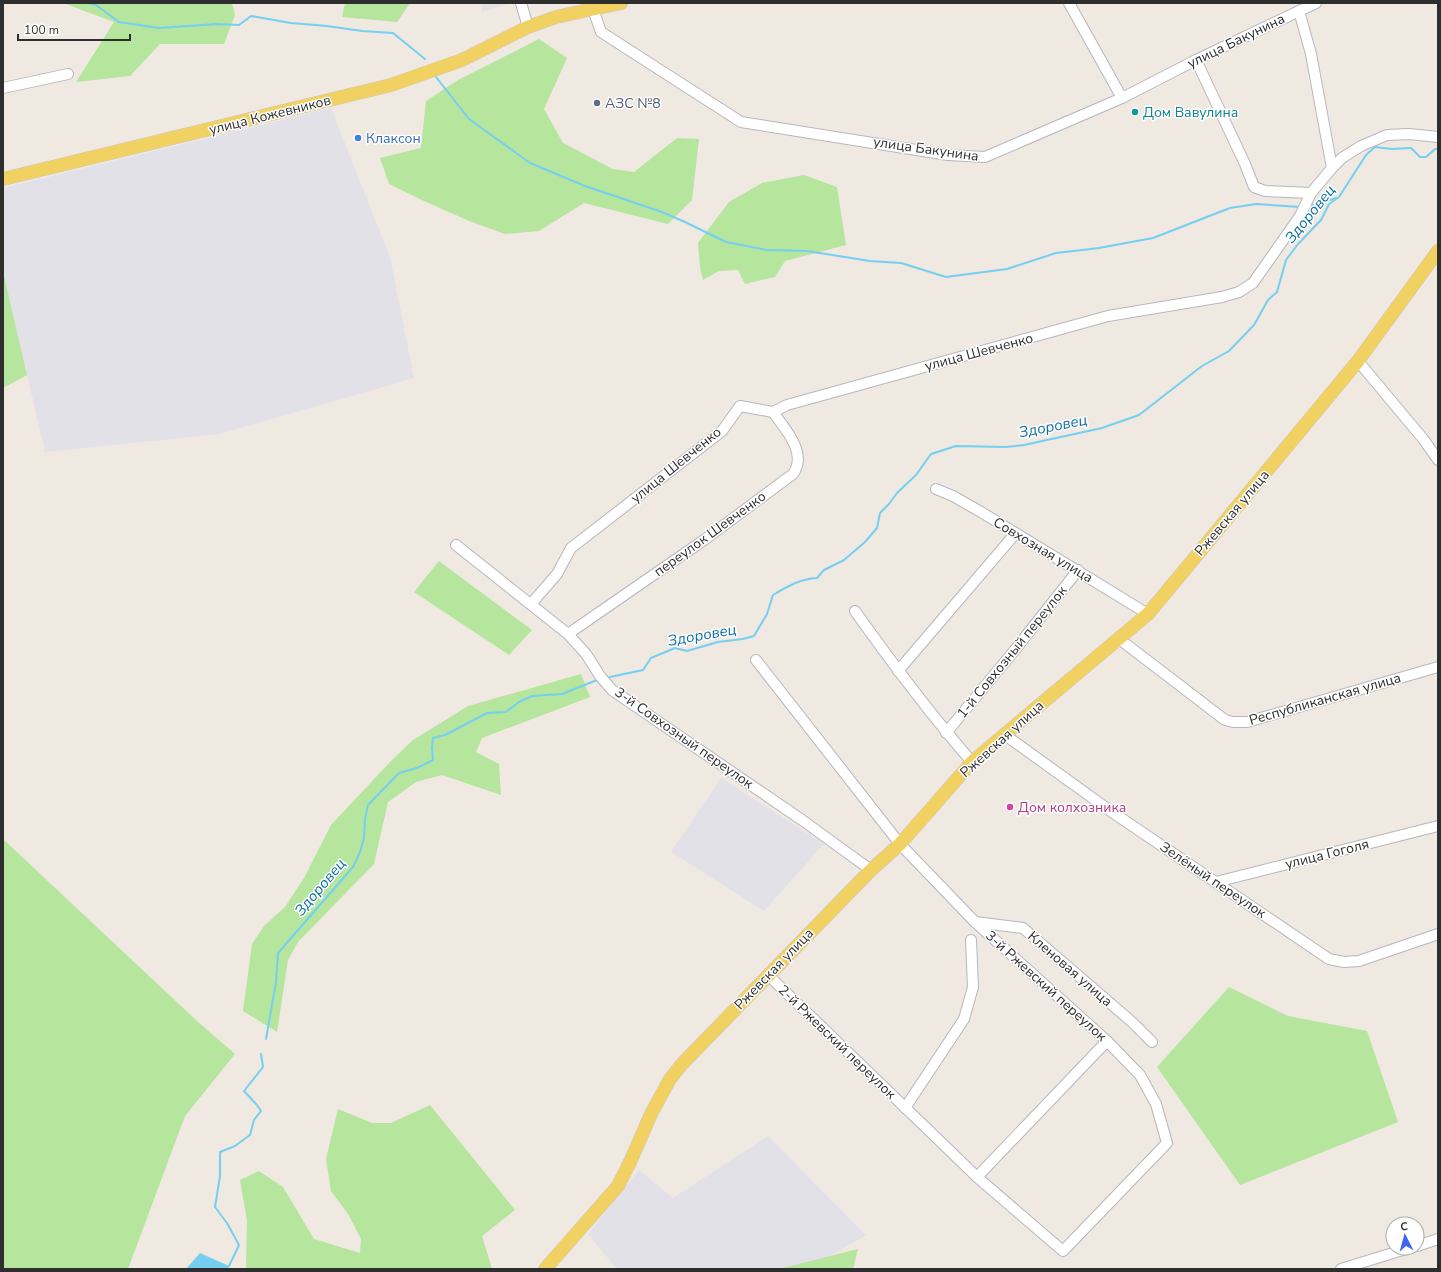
<svg xmlns="http://www.w3.org/2000/svg" width="1441" height="1272" font-family="'Nunito Sans',sans-serif">
  <style>
    .industrial { fill: #e3e1e8 }
    .green { fill: #b6e59e }
    .water { fill: #75cff0 }
    .lines { fill: none; stroke-linecap: round; stroke-linejoin: round }
    .stream { stroke: #75cff0; stroke-width: 2 }
    .minor-casing { stroke: #b4b7c1; stroke-width: 12 }
    .major-casing { stroke: #c9c9c9; stroke-width: 14 }
    .minor { stroke: #fff; stroke-width: 10 }
    .major { stroke: #f2d163; stroke-width: 13 }
    .service-dot { fill: #5c6f8a; stroke: #fff; stroke-width: 1.5 }
    .culture-dot { fill: #0f9aa8; stroke: #fff; stroke-width: 1.5 }
    .shop-dot { fill: #3f7fe0; stroke: #fff; stroke-width: 1.5 }
    .hotel-dot { fill: #d1479c; stroke: #fff; stroke-width: 1.5 }
    .labels { text-anchor: middle; dominant-baseline: central; stroke-width: 3; stroke-linejoin: round; paint-order: stroke }
    .street-label { font-size: 14px; fill: #2e2e2e; stroke: #fff }
    .service-label { font-size: 14px; fill: #4e5e75; stroke: #fff; text-anchor: start }
    .culture-label { font-size: 14px; fill: #0d838f; stroke: #fff; text-anchor: start }
    .shop-label { font-size: 14px; fill: #366cbe; stroke: #fff; text-anchor: start }
    .hotel-label { font-size: 14px; fill: #b23c85; stroke: #fff; text-anchor: start }
    .water-label { font-size: 15px; font-style: italic; fill: #0d6fa3; stroke: #fff }
  </style>
  <rect width="100%" height="100%" fill="#efe9e1"/>
  <g class="industrial">
    <polygon points="480,3 511,3 482,12"/>
    <polygon points="331,108 390,257 414,378 220,434 45,452 3,271 3,188"/>
    <polygon points="721,778 824,844 764,911 671,852"/>
    <polygon points="768,1136 866,1235 808,1269 617,1269 588,1234 639,1170 673,1198"/>
  </g>
  <g class="green">
    <polygon points="63,3 232,3 235,15 224,44 160,44 130,76 76,82 114,22"/>
    <polygon points="345,3 410,3 397,22 342,17"/>
    <polygon points="539,39 567,58 544,109 563,143 613,169 634,172 677,138 699,139 692,200 668,224 584,203 539,231 505,234 469,221 424,201 389,184 380,158 421,148 426,101 458,80"/>
    <polygon points="804,175 837,187 846,245 785,261 775,277 745,284 738,270 719,271 703,280 700,267 698,243 729,202 762,183"/>
    <polygon points="3,271 27,375 3,388"/>
    <polygon points="439,561 532,630 509,655 414,592"/>
    <polygon points="581,674 590,697 482,738 476,752 499,764 501,795 442,775 416,782 388,802 374,864 298,942 288,960 277,1032 243,1011 252,944 264,926 285,907 304,878 331,825 391,761 413,740 468,706"/>
    <polygon points="3,839 198,1022 235,1054 185,1116 128,1269 3,1269"/>
    <polygon points="1229,987 1288,1016 1367,1031 1398,1122 1240,1185 1157,1067"/>
    <polygon points="430,1105 515,1210 482,1236 492,1269 246,1269 247,1221 240,1180 259,1171 283,1187 314,1239 360,1253 361,1239 348,1214 331,1191 326,1159 338,1109 372,1123 391,1123"/>
    <polygon points="858,1249 853,1269 779,1269"/>
  </g>
  <polygon class="water" points="200,1253 229,1266 228,1269 186,1269"/>
  <g class="lines">
    <g class="stream">
      <polyline points="88,3 96,5 119,22 159,28 217,24 239,25 251,16 291,23 327,26 362,31 393,33 425,59"/>
      <polyline points="436,77 469,119 530,163 585,186 662,212 685,222 726,242 767,250 807,251 870,261 901,263 946,277 1007,269 1056,253 1099,248 1153,238 1230,208 1256,204 1300,207"/>
      <polyline points="1310,206 1336,198"/>
      <path d="M 610,677 L 643,670 L 651,658 L 675,648 L 687,651 L 718,642 L 743,639 L 754,636 L 767,614 L 773,595 C 788,586 800,579 817,578 L 824,570 L 844,560 L 865,542 L 877,528 L 880,513 L 889,504 L 897,493 L 916,475 L 931,454 L 956,446 L 1006,447 L 1024,445 L 1102,428 L 1139,415 L 1202,366 L 1229,351 L 1254,325 L 1268,300 L 1277,292 L 1286,260 L 1298,244 L 1321,220 L 1329,204 L 1339,197 L 1366,155 L 1375,147 L 1392,149 L 1411,148 L 1420,157 L 1426,157 L 1435,149 L 1438,149"/>
      <polyline points="266,1039 276,982 278,953 353,867 360,852 364,838 365,819 368,805 399,773 417,768 433,760 432,748 433,738 445,735 487,713 506,712 519,702 532,696 562,694 597,680"/>
      <polyline points="227,1267 229,1266 239,1245 227,1223 215,1207 220,1176 220,1152 235,1146 250,1135 254,1120 261,1111 257,1105 244,1091 263,1067 261,1054"/>
    </g>
    <defs>
      <g id="minor">
        <polyline points="521,3 528,27"/>
        <polyline points="1069,3 1122,98"/>
        <polyline points="593,9 601,32 741,122 948,155 985,157 1122,98 1196,60 1316,3"/>
        <polyline points="1299,11 1311,54 1332,168"/>
        <polyline points="1196,60 1245,164 1254,187 1265,191 1311,193"/>
        <polyline points="3,88 68,74"/>
        <polyline points="1358,361 1424,440 1438,460"/>
        <polyline points="936,489 953,496 981,512 1148,614"/>
        <polyline points="456,545 568,634 586,654 600,676 612,690 802,820 871,870"/>
        <polyline points="531,604 557,574 571,548 722,431 740,406 773,412 787,405 1108,316 1222,297 1239,292 1253,283 1300,216 1311,193 1332,168 1342,158 1361,146 1387,135 1409,134 1438,137"/>
        <path d="M 855,611 C 892,663 930,714 972,762"/>
        <path d="M 568,634 L 704,540 L 793,474 C 808,453 785,429 773,412"/>
        <polyline points="1118,638 1225,720 1233,722 1247,722 1438,667"/>
        <polyline points="756,660 900,844 975,922 1107,1041 1140,1075 1156,1104 1167,1143 1063,1251 977,1177 768,975"/>
        <polyline points="898,671 1015,534"/>
        <polyline points="946,733 1014,651 1078,570"/>
        <polyline points="1005,735 1112,812 1329,959 1344,962 1359,961 1438,934"/>
        <polyline points="1216,882 1438,826"/>
        <polyline points="975,922 1023,928 1132,1022 1152,1042"/>
        <polyline points="905,1108 964,1019 973,987 971,940"/>
        <polyline points="977,1177 1107,1041"/>
        <polyline points="1417,1246 1438,1239"/>
        <polyline points="1341,1269 1409,1248"/>
      </g>
      <g id="major">
        <polyline points="3,179 391,85 462,60 528,27 556,17 621,3"/>
        <polyline points="545,1269 618,1186 631,1160 651,1114 670,1079 682,1064 871,870 900,844 972,762 1148,614 1358,361 1438,251"/>
      </g>
    </defs>
    <use href="#minor" class="minor-casing"/>
    <use href="#major" class="major-casing"/>
    <use href="#minor" class="minor"/>
    <use href="#major" class="major"/>
  </g>
  <circle class="service-dot" cx="597" cy="103" r="4"/>
  <circle class="culture-dot" cx="1135" cy="112" r="4"/>
  <circle class="shop-dot" cx="358" cy="138" r="4"/>
  <circle class="hotel-dot" cx="1010" cy="807" r="4"/>
  <g class="labels">
    <g class="street-label">
      <text transform="translate(1236 41) rotate(-26)">улица Бакунина</text>
      <text transform="translate(270 115) rotate(-14)">улица Кожевников</text>
      <text transform="translate(926 149) rotate(8)">улица Бакунина</text>
      <text transform="translate(979 352) rotate(-15)">улица Шевченко</text>
      <text transform="translate(676 465) rotate(-39)">улица Шевченко</text>
      <text transform="translate(1232 513) rotate(-50)">Ржевская улица</text>
      <text transform="translate(710 534) rotate(-36)">переулок Шевченко</text>
      <text transform="translate(1043 550) rotate(31)">Совхозная улица</text>
      <text transform="translate(1012 652) rotate(-51)">1-й Совхозный переулок</text>
      <text transform="translate(1325 699) rotate(-16)">Республиканская улица</text>
      <text transform="translate(684 738) rotate(35)">3-й Совхозный переулок</text>
      <text transform="translate(1002 739) rotate(-42)">Ржевская улица</text>
      <text transform="translate(1327 854) rotate(-14)">улица Гоголя</text>
      <text transform="translate(1213 880) rotate(34)">Зелёный переулок</text>
      <text transform="translate(774 969) rotate(-46)">Ржевская улица</text>
      <text transform="translate(1070 969) rotate(41)">Кленовая улица</text>
      <text transform="translate(1046 986) rotate(42)">3-й Ржевский переулок</text>
      <text transform="translate(837 1042) rotate(44)">2-й Ржевский переулок</text>
    </g>
    <g class="service-label">
      <text x="605" y="103">АЗС №8</text>
    </g>
    <g class="culture-label">
      <text x="1143" y="112">Дом Вавулина</text>
    </g>
    <g class="shop-label">
      <text x="366" y="138">Клаксон</text>
    </g>
    <g class="hotel-label">
      <text x="1018" y="807">Дом колхозника</text>
    </g>
    <g class="water-label">
      <text transform="translate(1310 214) rotate(-51)">Здоровец</text>
      <text transform="translate(1053 426) rotate(-11)">Здоровец</text>
      <text transform="translate(702 635) rotate(-10)">Здоровец</text>
      <text transform="translate(320 887) rotate(-50)">Здоровец</text>
    </g>
  </g>
  <rect width="1441" height="1272" fill="none" stroke="#2e2e2e" stroke-width="8"/>
  <g transform="translate(1405 1236) rotate(354)"><circle r="19" fill="#ffffff" stroke="#ababab"/>
  <path d="M0-3L7 15L0 10L-7 15Z" fill="#4264fb"/>
  <text y="-6" font-size="11" font-weight="bold" text-anchor="middle" fill="#2e2e2e">С</text>
  </g>
  <path d="M18 34v6h112v-6" fill="none" stroke="#2e2e2e" stroke-width="2"/>
  <text x="24" y="34" font-size="12" fill="#2e2e2e" stroke="#ffffff" stroke-width="3" paint-order="stroke">100 m</text>
</svg>
